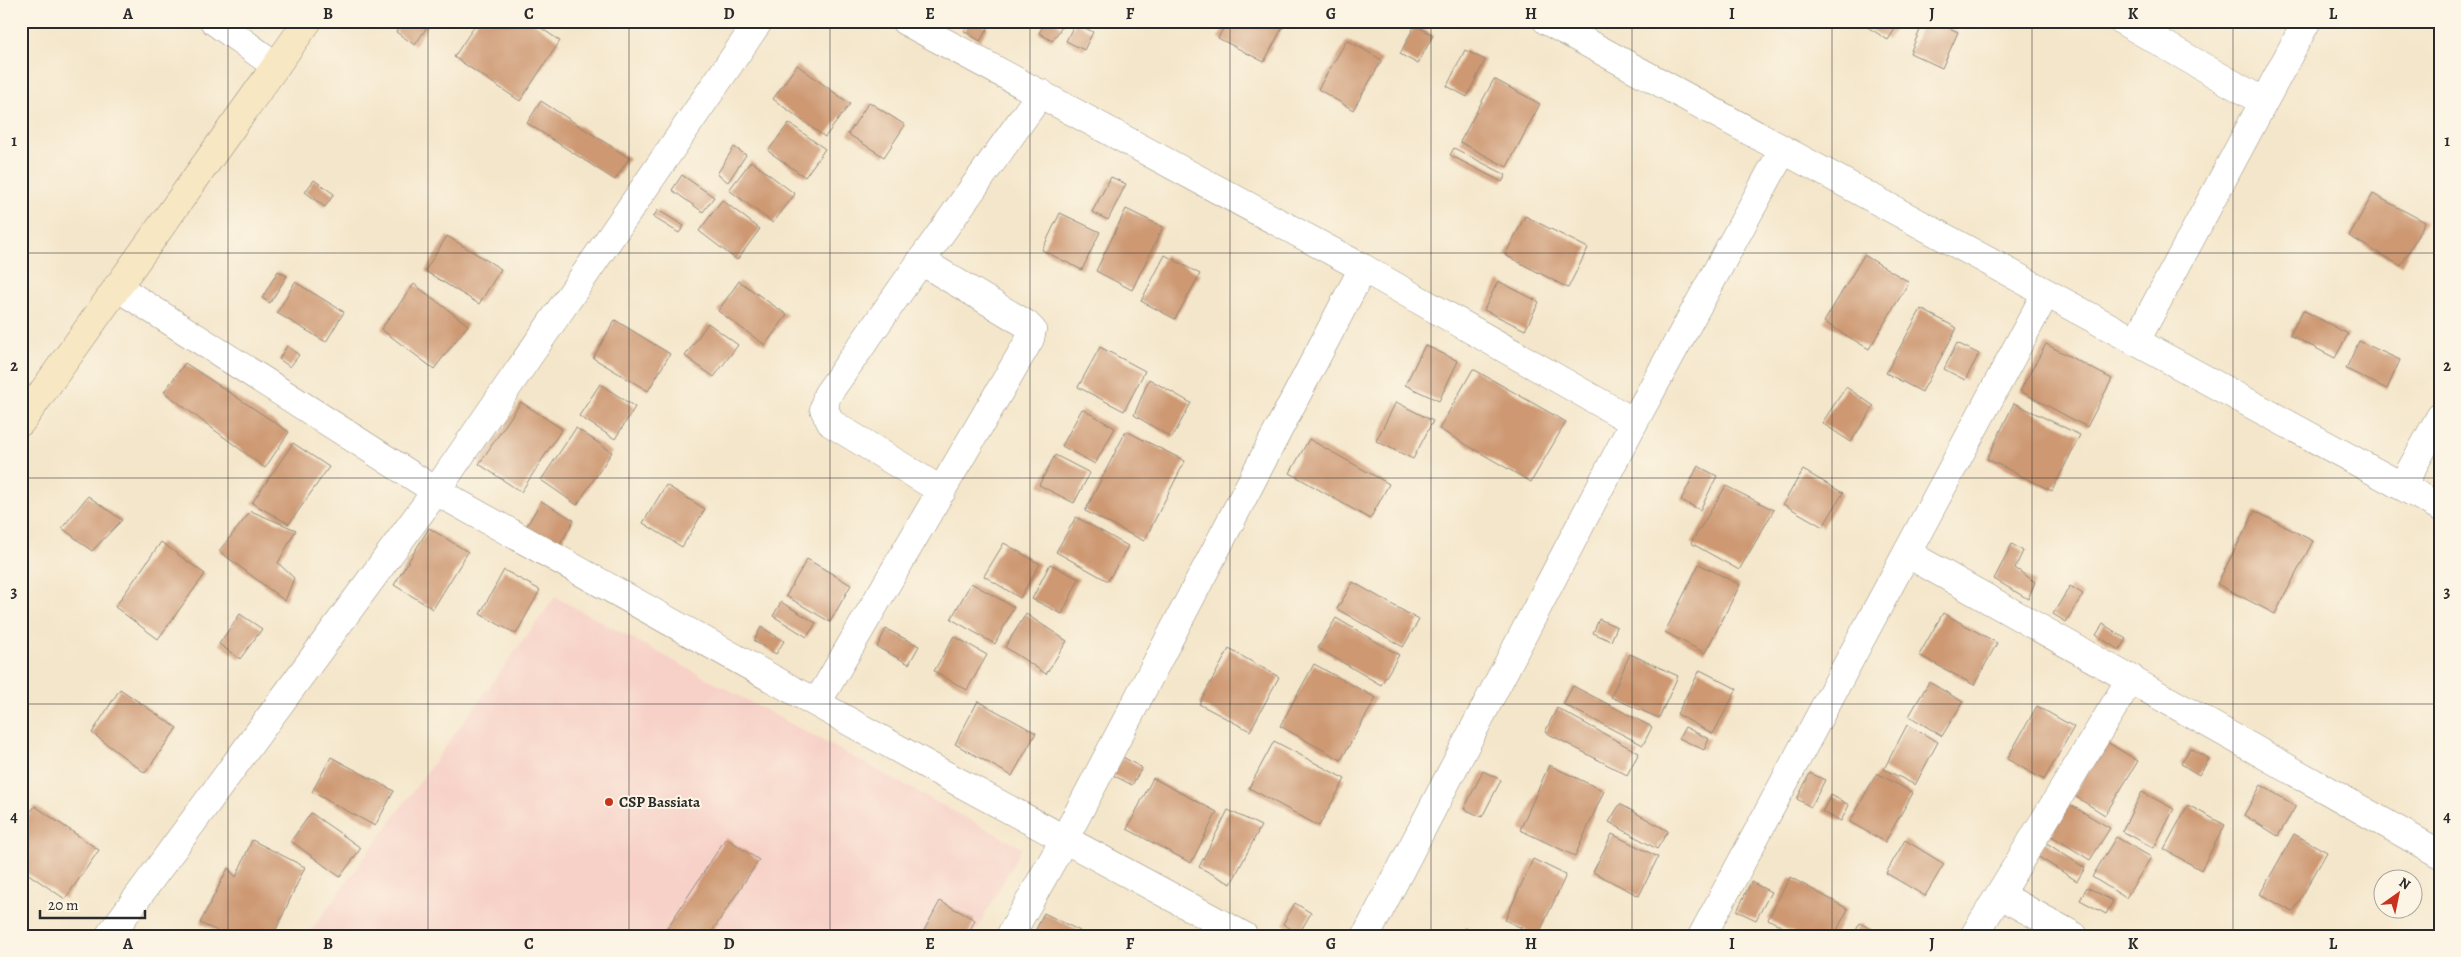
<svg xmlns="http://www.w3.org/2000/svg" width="2461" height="957" font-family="Alegreya,serif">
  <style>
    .built { fill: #f7d1c8 }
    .building { fill: #cd9872 }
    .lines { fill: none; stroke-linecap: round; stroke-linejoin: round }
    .street-casing { stroke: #90887a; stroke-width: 29 }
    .secondary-casing { stroke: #90887a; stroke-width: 29 }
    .street { stroke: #fff; stroke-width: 28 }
    .secondary { stroke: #f8e7c3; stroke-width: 28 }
    .grid { fill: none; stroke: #2b2b2b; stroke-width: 1; stroke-opacity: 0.55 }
    .poi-dot { fill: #c8321e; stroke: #fcf5e5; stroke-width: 2 }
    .labels { text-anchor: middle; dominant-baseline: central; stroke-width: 4; stroke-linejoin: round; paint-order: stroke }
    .poi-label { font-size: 15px; font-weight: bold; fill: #2b2b2b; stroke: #fcf5e5; text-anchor: start }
    .neatline { fill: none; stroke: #2b2b2b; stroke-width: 2 }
    .grid-label { font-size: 16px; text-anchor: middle; font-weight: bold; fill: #2b2b2b }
  </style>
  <rect width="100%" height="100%" fill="#fcf5e5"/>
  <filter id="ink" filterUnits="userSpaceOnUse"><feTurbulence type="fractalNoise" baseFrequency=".02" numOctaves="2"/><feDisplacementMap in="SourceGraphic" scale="10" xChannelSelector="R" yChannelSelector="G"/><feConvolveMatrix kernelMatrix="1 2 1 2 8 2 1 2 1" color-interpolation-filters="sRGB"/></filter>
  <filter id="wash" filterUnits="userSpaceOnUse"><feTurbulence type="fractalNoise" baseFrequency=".0096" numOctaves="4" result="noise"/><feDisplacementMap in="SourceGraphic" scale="20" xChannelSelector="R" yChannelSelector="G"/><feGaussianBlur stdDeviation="1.12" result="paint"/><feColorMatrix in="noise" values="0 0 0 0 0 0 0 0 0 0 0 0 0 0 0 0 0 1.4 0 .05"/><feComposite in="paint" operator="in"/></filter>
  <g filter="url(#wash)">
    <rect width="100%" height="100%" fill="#f4e6ca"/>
    <polygon class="built" points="555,597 1022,848 973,936 307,936"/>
    <g id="blocks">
      <g class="building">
        <polygon points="403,21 431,21 415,45 396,32"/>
        <polygon points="478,21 531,21 560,41 520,101 454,57"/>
        <polygon points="970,21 976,21 988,28 980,41 964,31"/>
        <polygon points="1046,21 1053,21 1062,27 1052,41 1039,33"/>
        <polygon points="1227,21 1286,21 1264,62 1218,38"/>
        <polygon points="1858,21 1900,21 1888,40"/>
        <polygon points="1924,21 1934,21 1958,32 1942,68 1910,53"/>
        <polygon points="1075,23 1093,32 1084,50 1066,41"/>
        <polygon points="1415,25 1433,35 1418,64 1400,54"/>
        <polygon points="1347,40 1382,60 1353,110 1318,89"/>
        <polygon points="1465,50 1485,60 1467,97 1447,86"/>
        <polygon points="797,65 850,104 825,137 773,99"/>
        <polygon points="1494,79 1540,104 1507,167 1460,142"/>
        <polygon points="541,101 629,158 615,180 527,123"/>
        <polygon points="869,102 905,125 884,157 848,134"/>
        <polygon points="789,123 825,149 805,177 768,151"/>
        <polygon points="734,147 746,155 728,182 717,174"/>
        <polygon points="1454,148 1506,175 1502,182 1450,155"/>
        <polygon points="751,161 795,194 773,223 729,190"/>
        <polygon points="682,175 714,197 703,212 672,190"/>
        <polygon points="1111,177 1126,184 1108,220 1092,212"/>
        <polygon points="314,180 334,194 325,207 305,192"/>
        <polygon points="2373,194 2425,222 2401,266 2349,236"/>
        <polygon points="722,200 760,229 737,260 699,231"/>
        <polygon points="1126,209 1163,227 1132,290 1096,271"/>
        <polygon points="658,210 684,226 679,233 653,217"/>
        <polygon points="1060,213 1100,232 1082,270 1042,250"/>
        <polygon points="1525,216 1588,248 1568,288 1505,255"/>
        <polygon points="447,236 501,269 479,304 425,271"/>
        <polygon points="1165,255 1200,274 1175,319 1141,301"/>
        <polygon points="1864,255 1909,282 1869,349 1824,322"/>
        <polygon points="278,271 287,276 270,303 262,298"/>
        <polygon points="739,281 787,315 765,345 718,311"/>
        <polygon points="1498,281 1539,302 1525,330 1484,310"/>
        <polygon points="295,282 344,312 326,342 277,313"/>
        <polygon points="414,284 468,325 434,369 381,329"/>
        <polygon points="1921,309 1957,328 1922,392 1886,373"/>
        <polygon points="2303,310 2348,334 2335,358 2290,335"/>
        <polygon points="615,320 670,354 648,391 593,358"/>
        <polygon points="708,323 738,345 714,377 685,356"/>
        <polygon points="2359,341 2400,360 2387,389 2346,369"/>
        <polygon points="1957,343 1979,354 1965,380 1944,369"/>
        <polygon points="2046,344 2112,379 2087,427 2020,391"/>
        <polygon points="1425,345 1458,361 1439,401 1405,385"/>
        <polygon points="287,346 299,355 290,367 279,359"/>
        <polygon points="1100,347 1145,371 1124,411 1078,387"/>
        <polygon points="185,363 289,432 265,468 164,392"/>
        <polygon points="1473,369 1566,422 1531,482 1439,429"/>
        <polygon points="1149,379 1191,403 1172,438 1134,415"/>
        <polygon points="600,384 635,407 615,439 579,416"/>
        <polygon points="1846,387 1874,406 1851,442 1822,423"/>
        <polygon points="521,402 562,429 521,492 479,464"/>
        <polygon points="1396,402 1433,421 1413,459 1376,441"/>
        <polygon points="2014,403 2080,435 2052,491 1987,459"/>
        <polygon points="1082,409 1115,428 1095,464 1062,446"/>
        <polygon points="576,428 612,452 577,505 541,480"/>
        <polygon points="1126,431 1185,461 1144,541 1085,511"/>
        <polygon points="1309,439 1389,484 1370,519 1290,473"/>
        <polygon points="293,443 329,467 289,524 252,503"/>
        <polygon points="1055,455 1090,473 1074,503 1039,485"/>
        <polygon points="1698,466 1717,476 1700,510 1681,500"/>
        <polygon points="1803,470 1843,493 1823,527 1783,504"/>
        <polygon points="666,485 705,509 682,547 643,523"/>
        <polygon points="1726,486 1774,510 1739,570 1691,543"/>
        <polygon points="88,496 122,520 92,551 62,528"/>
        <polygon points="541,501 574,520 557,550 524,531"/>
        <polygon points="251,511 296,530 278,563 294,578 285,601 219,551"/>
        <polygon points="2255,511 2313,541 2275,614 2217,584"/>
        <polygon points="1076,517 1128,546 1108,581 1056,552"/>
        <polygon points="429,528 468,552 433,609 394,585"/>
        <polygon points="161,542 205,574 158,639 115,607"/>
        <polygon points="1004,543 1040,564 1020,598 984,576"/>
        <polygon points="2012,544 2023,551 2015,568 2035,582 2028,599 1994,579"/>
        <polygon points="807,559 851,585 830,622 786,596"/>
        <polygon points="1050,564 1079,579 1062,614 1032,599"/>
        <polygon points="1699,564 1740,585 1705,653 1665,632"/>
        <polygon points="504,570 540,590 516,634 480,614"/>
        <polygon points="1353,582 1419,620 1403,647 1337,609"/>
        <polygon points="971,583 1014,607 995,644 951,619"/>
        <polygon points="2070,586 2083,594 2066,622 2053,614"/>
        <polygon points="781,602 816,623 807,637 773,616"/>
        <polygon points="1943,613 1997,643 1974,685 1919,655"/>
        <polygon points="240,614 262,629 240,659 219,644"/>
        <polygon points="1026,614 1067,641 1046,674 1005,647"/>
        <polygon points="1336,618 1399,655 1381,685 1318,648"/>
        <polygon points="1599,619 1617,627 1611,641 1593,633"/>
        <polygon points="2103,624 2126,639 2119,650 2096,635"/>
        <polygon points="761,627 784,641 776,654 754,641"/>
        <polygon points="886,629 919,646 909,664 877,647"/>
        <polygon points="954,636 987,655 967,690 934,671"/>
        <polygon points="1229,649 1279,677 1250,731 1199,704"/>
        <polygon points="1630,654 1678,676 1659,718 1611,697"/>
        <polygon points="1314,664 1376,698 1341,760 1280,726"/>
        <polygon points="1700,670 1737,689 1713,734 1677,714"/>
        <polygon points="1929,682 1963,702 1942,736 1909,716"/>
        <polygon points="1573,686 1652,727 1643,745 1563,704"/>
        <polygon points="120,689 177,728 145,773 92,733"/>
        <polygon points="978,701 1036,733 1012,776 955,744"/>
        <polygon points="2037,706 2074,727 2044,780 2007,759"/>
        <polygon points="1557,708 1639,753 1627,775 1545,732"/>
        <polygon points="1907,725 1938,742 1915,785 1884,769"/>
        <polygon points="1685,727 1709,739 1704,750 1679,738"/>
        <polygon points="1274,741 1345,779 1319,826 1249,788"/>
        <polygon points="2107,742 2138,761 2105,815 2073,795"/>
        <polygon points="2190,748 2209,759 2199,775 2181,764"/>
        <polygon points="331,757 394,791 375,826 312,792"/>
        <polygon points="1123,757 1142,768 1132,785 1113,775"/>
        <polygon points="1549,765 1604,791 1575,856 1520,830"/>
        <polygon points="1483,771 1501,780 1482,817 1464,809"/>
        <polygon points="1810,773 1825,780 1811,807 1797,799"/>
        <polygon points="1877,773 1913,793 1885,842 1850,822"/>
        <polygon points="1153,778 1217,812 1191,863 1127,829"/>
        <polygon points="2261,785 2296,806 2278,836 2244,815"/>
        <polygon points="2142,792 2174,809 2154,848 2122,831"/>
        <polygon points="1831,795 1849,805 1841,821 1822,812"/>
        <polygon points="1620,804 1668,831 1657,849 1609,822"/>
        <polygon points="2069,804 2110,828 2090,860 2050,835"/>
        <polygon points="2188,805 2225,825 2201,870 2164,849"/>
        <polygon points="35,806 99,850 65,899 21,869 21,825"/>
        <polygon points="1228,810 1261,826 1231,884 1199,867"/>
        <polygon points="311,813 361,848 340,877 291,841"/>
        <polygon points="1612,834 1658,857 1639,896 1593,872"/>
        <polygon points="2294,834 2327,852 2293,912 2260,894"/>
        <polygon points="2116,837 2151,857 2126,898 2092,877"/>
        <polygon points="726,838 759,860 709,936 662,936"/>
        <polygon points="252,840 305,867 273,936 228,936 200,923 228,868 236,877"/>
        <polygon points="1905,840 1944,864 1925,896 1886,873"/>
        <polygon points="2045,842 2085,868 2077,881 2037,856"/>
        <polygon points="1533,859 1566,875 1538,936 1505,920"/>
        <polygon points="1790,877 1848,909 1834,936 1799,936 1768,919"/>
        <polygon points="1751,882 1771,892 1756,920 1737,911"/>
        <polygon points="2087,887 2113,901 2106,914 2080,900"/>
        <polygon points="940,901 975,920 967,936 921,936"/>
        <polygon points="1295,903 1311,913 1299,934 1283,924"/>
        <polygon points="1044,913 1080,931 1077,936 1033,936"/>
        <polygon points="1860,923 1883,936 1853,936"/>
        <polygon points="1465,928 1479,936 1460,936"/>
      </g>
    </g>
  </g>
  <g filter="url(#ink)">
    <use href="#blocks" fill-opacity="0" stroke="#90887a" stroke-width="1"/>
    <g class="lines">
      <defs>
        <g id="street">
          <polyline points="214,21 276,66"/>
          <polyline points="905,21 1363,268 1634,422"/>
          <polyline points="1547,21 2440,507"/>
          <polyline points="2123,21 2262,101"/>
          <polyline points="921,261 827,395 824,409 831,423 942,491"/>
          <polyline points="117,287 436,491 938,771 1244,936"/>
          <polyline points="2136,341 2307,21"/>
          <polyline points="2402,486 2440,417"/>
          <polyline points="1908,554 2440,854"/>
          <polyline points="817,703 1030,339 1032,330 1026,324 921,261 1041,93"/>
          <polyline points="2000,895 2074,936"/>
          <polyline points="109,936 436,491 759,21"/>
          <polyline points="1010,936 1064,840 1363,268"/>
          <polyline points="1366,936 1634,422 1783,150"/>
          <polyline points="1702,936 2046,293"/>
          <polyline points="1974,936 2131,678"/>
        </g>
        <polyline id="secondary" points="21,422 308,21"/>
      </defs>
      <use href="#street" class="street-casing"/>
      <use href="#secondary" class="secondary-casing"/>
      <use href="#street" class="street"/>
      <use href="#secondary" class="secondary"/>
    </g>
  </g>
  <path class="grid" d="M 228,21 L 228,936M 428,21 L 428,936M 629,21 L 629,936M 830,21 L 830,936M 1030,21 L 1030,936M 1230,21 L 1230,936M 1431,21 L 1431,936M 1632,21 L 1632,936M 1832,21 L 1832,936M 2032,21 L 2032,936M 2233,21 L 2233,936M 21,253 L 2440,253M 21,478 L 2440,478M 21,704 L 2440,704"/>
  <circle class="poi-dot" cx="609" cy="802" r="5"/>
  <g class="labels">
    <g class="poi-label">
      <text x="619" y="802">CSP Bassiata</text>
    </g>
  </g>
  <rect width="2461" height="957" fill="none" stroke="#fcf5e5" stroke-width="55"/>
  <g transform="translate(2398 894) rotate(33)"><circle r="24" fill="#fcf5e5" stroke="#a8a49b"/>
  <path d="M0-4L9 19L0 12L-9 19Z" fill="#c8321e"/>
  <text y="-8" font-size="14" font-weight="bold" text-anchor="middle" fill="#2b2b2b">N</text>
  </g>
  <path d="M40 910v8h105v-8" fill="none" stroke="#2b2b2b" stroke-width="2.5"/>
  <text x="48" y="910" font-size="15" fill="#2b2b2b" stroke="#fcf5e5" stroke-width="4" paint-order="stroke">20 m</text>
  <rect x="28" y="28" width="2406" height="902" class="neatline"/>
  <g class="grid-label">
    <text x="128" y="19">A</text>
    <text x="328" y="19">B</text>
    <text x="529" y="19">C</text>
    <text x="729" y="19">D</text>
    <text x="930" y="19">E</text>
    <text x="1130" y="19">F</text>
    <text x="1331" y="19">G</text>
    <text x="1531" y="19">H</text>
    <text x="1732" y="19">I</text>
    <text x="1932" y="19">J</text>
    <text x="2133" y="19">K</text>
    <text x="2333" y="19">L</text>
    <text x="14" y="146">1</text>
    <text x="2447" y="146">1</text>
    <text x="14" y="371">2</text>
    <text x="2447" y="371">2</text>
    <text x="14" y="597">3</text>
    <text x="2447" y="597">3</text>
    <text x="14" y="822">4</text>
    <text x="2447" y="822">4</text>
    <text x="128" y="949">A</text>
    <text x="328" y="949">B</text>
    <text x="529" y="949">C</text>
    <text x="729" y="949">D</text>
    <text x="930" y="949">E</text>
    <text x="1130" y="949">F</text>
    <text x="1331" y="949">G</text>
    <text x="1531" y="949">H</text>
    <text x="1732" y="949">I</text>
    <text x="1932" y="949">J</text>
    <text x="2133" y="949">K</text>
    <text x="2333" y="949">L</text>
  </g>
</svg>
